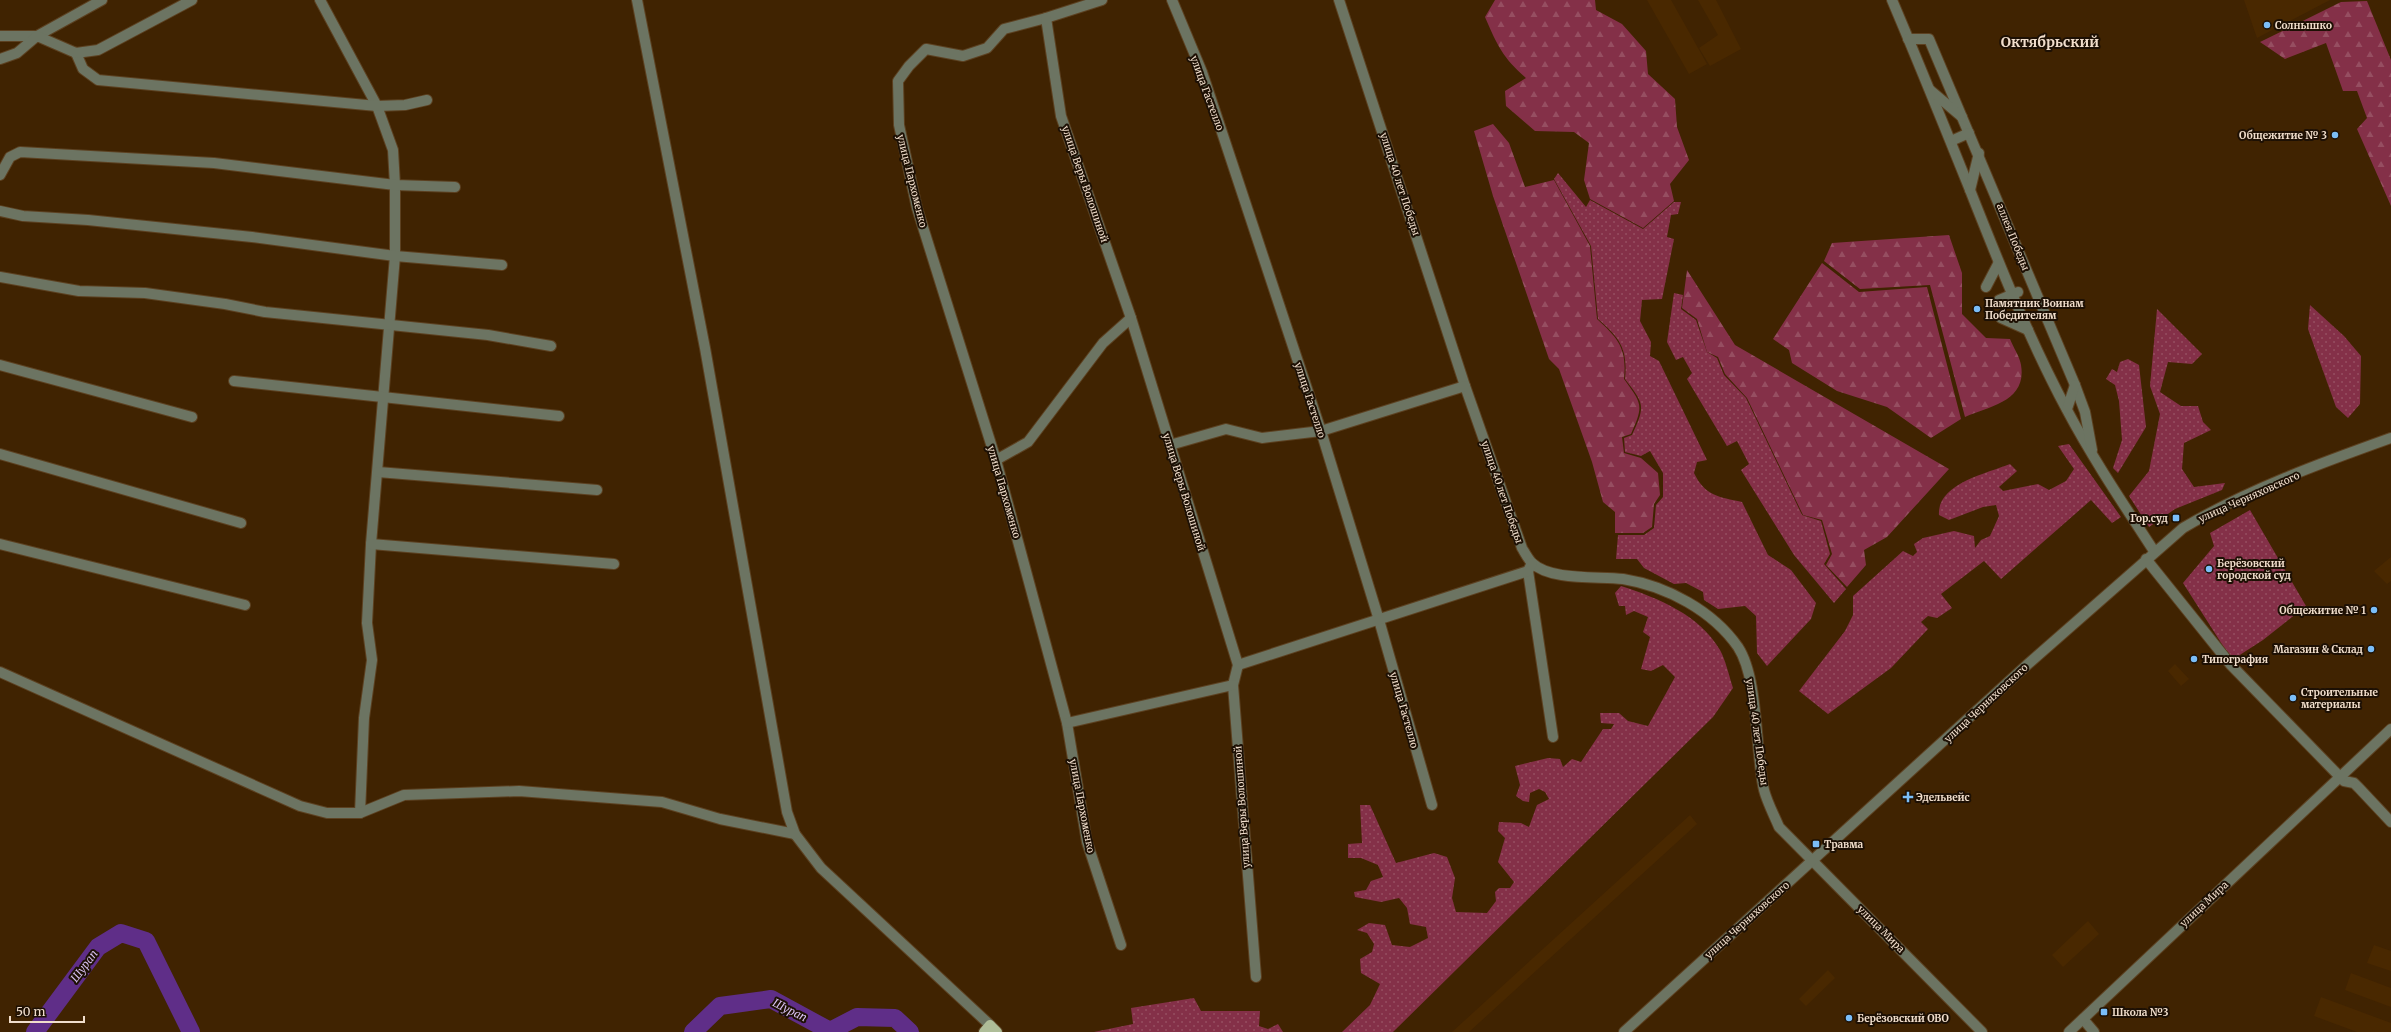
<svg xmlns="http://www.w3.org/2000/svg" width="2391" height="1032" font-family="Merriweather,serif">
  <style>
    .built { fill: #492800 }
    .grass { fill: url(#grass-dots) }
    .forest { fill: url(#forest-firs) }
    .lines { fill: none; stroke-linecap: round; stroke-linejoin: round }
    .river { stroke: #5f2e88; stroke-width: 18 }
    .minor-casing { stroke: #5c4121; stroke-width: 12 }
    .major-casing { stroke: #5c4121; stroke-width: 12 }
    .minor { stroke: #6c7462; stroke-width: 10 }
    .major { stroke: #aebd98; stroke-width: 10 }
    .poi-dot { fill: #7bbef8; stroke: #1d1004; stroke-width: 1.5 }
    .labels { text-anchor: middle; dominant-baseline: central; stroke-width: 4; stroke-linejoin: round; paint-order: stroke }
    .poi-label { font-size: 10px; font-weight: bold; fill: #f1decc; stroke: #1d1004; text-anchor: start }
    .street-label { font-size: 10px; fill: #f1decc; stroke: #1d1004 }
    .water-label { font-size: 11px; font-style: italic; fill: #d9c2f3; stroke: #1d1004 }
    .district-label { font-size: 14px; font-weight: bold; fill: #f1decc; stroke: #1d1004 }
  </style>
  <defs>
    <pattern id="grass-dots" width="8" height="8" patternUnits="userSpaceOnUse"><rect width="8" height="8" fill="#843048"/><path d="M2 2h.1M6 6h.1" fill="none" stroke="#964e61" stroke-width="1.8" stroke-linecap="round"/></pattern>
    <pattern id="forest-firs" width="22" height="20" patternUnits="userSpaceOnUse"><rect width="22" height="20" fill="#843048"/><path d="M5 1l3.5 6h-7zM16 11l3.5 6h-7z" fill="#964e61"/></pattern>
  </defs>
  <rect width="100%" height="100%" fill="#402301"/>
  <g class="built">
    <polygon points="1647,0 1671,0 1707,64 1689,74"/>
    <polygon points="1698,0 1716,0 1741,49 1710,66 1699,48 1718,35"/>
    <polygon points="2244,0 2330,0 2257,38"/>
    <polygon points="2391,557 2391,581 2387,584 2374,571"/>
    <polygon points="2175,664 2189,679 2181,686 2168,671"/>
    <polygon points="1690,815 1697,824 1469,1032 1452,1032"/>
    <polygon points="2088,921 2099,934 2063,967 2052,955"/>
    <polygon points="2374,945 2391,951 2391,971 2367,963"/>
    <polygon points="1828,970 1835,978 1806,1006 1799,999"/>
    <polygon points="2351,973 2391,988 2391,1007 2345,990"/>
    <polygon points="2321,997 2391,1023 2391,1032 2357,1032 2314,1016"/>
  </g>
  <g class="grass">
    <path d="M 1558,173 L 1586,207 L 1590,200 L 1643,229 L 1674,202 L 1681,202 L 1678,214 L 1671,215 L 1667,237 L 1674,239 L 1662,299 L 1642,300 L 1640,321 L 1651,342 L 1650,356 L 1659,361 L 1707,460 L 1697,462 L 1694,473 C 1705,496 1719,497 1742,502 L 1768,555 L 1791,570 L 1816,603 L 1811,619 L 1767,666 L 1757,653 L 1756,616 L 1745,606 L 1718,609 L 1704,600 L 1703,592 L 1686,583 L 1674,584 L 1644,568 L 1637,559 L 1616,559 L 1618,535 L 1644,535 L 1654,528 L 1656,505 L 1663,497 L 1663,473 L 1650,451 L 1641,456 L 1625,452 L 1624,438 L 1632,435 C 1646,405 1644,404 1625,379 C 1628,349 1620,338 1598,319 L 1591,246 L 1554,179 Z"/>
    <polygon points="1674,293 1683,295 1681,309 1696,320 1707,352 1717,358 1724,375 1746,398 1802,515 1821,521 1830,554 1824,564 1846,589 1834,603 1794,555 1741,470 1749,464 1737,441 1727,446 1687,379 1692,373 1683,357 1676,360 1667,342"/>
    <polygon points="2310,305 2344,336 2361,356 2360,404 2348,418 2336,407 2308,329"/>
    <polygon points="2157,309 2202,354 2192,364 2168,362 2160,392 2181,406 2198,406 2203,422 2211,430 2184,443 2182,469 2194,487 2225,483 2222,490 2175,509 2149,527 2129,496 2149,471 2160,414 2150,386"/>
    <polygon points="2128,359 2139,365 2146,427 2118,473 2113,468 2122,440 2119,401 2115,385 2106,379 2112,369 2117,372 2120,362"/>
    <path d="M 2069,444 L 2121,517 L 2112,523 L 2091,500 L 2001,579 L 1984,561 L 1941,594 L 1952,608 L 1937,618 L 1928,616 L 1921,622 L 1928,629 L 1891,668 L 1828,714 L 1799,691 L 1845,631 L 1853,615 L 1853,596 L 1903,551 L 1913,556 L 1917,552 L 1914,544 L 1923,538 L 1954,531 L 1974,536 L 1975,548 L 1981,540 L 1990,536 L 1999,516 L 1996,505 L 1983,507 L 1949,520 L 1939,515 C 1937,484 1985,474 2010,464 L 2017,471 L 1999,487 L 2003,491 L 2038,484 L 2049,490 L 2066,481 L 2074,469 L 2058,446 Z"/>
    <polygon points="2250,510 2306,606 2263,640 2232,660 2183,583 2214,546 2210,533"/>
    <path d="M 1621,586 C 1658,598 1700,615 1720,650 C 1726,661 1729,676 1733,688 L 1713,717 L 1393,1032 L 1342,1032 L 1370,1005 L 1380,984 L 1361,973 L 1360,959 L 1372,952 L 1374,944 L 1367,933 L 1357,930 L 1369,923 L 1385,925 L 1392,945 L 1410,947 L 1428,938 L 1426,927 L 1410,924 L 1407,908 L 1399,898 L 1381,902 L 1355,897 L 1354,892 L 1366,890 L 1371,881 L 1383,877 L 1378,865 L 1361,858 L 1348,858 L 1348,844 L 1362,843 L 1360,805 L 1370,805 L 1396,863 L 1434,853 L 1447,857 L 1455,878 L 1452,898 L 1456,912 L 1487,913 L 1496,901 L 1495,892 L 1499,888 L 1510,888 L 1514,882 L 1498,862 L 1505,838 L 1498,831 L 1499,822 L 1521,823 L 1529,827 L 1537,805 L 1549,799 L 1545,792 L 1539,789 L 1530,793 L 1529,802 L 1523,801 L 1516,796 L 1520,785 L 1515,766 L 1548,758 L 1560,759 L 1563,767 L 1572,759 L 1581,762 L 1603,729 L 1611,729 L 1614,724 L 1601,723 L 1600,713 L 1619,713 L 1628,721 L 1648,726 L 1675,677 L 1663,665 L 1651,671 L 1641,669 L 1650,637 L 1643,632 L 1648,617 L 1634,611 L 1626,615 L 1625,606 L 1619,606 L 1615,593 Z"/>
    <polygon points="1194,998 1201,1011 1260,1011 1259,1026 1268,1029 1278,1024 1283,1032 1094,1032 1133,1024 1131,1008"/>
  </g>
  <g class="forest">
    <path d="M 1495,0 L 1595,0 L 1596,10 L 1622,24 L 1646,51 L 1648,74 L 1675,99 L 1677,127 L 1689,160 L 1670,184 L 1674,201 L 1643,228 L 1590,199 L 1584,180 L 1589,143 L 1574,132 L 1535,131 L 1506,106 L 1505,91 L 1526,78 C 1503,58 1497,45 1485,17 Z"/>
    <polygon points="2367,1 2391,60 2391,206 2357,129 2367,118 2357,91 2343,91 2326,43 2285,59 2260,42 2341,2"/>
    <path d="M 1493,124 L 1509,143 L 1525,187 L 1554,180 L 1590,246 L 1597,319 C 1619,339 1627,349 1624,379 C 1642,404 1644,405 1631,434 L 1622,437 L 1624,453 L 1641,458 L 1658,473 L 1660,495 L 1654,504 L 1652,527 L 1643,533 L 1615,533 L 1615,512 L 1603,502 L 1592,462 L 1559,369 L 1549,359 L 1493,196 L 1474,131 Z"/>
    <path d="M 1949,235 L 1962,273 L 1962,314 L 1986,338 L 2010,339 C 2013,347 2020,357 2021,365 C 2027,401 1991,406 1965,417 L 1930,285 L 1860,289 L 1824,261 L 1832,243 Z"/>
    <polygon points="1822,263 1859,292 1927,287 1961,419 1931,438 1887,407 1837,391 1792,363 1789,350 1773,339"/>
    <polygon points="1687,270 1735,345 1949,469 1887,537 1864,550 1866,565 1847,587 1826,565 1832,554 1822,520 1803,515 1747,398 1725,374 1718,357 1707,352 1697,319 1682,308"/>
  </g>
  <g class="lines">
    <g class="river">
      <polyline points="35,1032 98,947 121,933 146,941 191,1032"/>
      <polyline points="693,1032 720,1006 771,999 830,1031 857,1017 895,1018 910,1032"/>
    </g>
    <defs>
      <g id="minor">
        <polyline points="320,0 377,106 393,150 395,185 395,256 371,544 367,623 372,660 364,718 360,813"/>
        <polyline points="637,0 705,348 787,812 795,834 821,868 990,1025"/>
        <polyline points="1102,0 1046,18 1004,29 987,48 963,56 926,49 909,66 898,81 899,125 917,208 996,460 1067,723 1087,842 1121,945"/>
        <polyline points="1172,0 1202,72 1321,431 1379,620 1432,805"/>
        <path d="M 1339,0 L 1465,386 L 1522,548 C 1525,553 1528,559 1532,563 C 1551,581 1598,576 1623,579 C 1667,586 1713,611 1738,647 C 1759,679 1755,751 1764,790 C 1767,802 1774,815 1779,827 L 1982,1032"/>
        <path d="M 1892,0 C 1918,61 1943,123 1968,185 C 1998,261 2028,337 2067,410 C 2093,459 2124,505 2154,551"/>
        <polyline points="1046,18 1061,116 1131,318 1238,665 1233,685 1256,977"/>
        <polyline points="0,36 37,36 102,0"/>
        <polyline points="1908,39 1929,39 2075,385 2085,412 2092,450"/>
        <polyline points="76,53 83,69 98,80 377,106 405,105 427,100"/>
        <polyline points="0,59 17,53 37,36 76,53 98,50 192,0"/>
        <polyline points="1930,90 1962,117"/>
        <polyline points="1951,141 1969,133"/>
        <polyline points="0,175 10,157 20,152 214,163 395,185 455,187"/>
        <polyline points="1970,190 1979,153"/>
        <polyline points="0,211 23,216 88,220 252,237 395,256 502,265"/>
        <polyline points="0,277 79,291 145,293 225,304 265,312 488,335 551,346"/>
        <polyline points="1986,287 1998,264"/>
        <polyline points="1999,300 2018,292"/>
        <polyline points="2001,318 2028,330"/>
        <polyline points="0,365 192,417"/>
        <polyline points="234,381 559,416"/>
        <polyline points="2067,409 2075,385"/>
        <polyline points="1170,445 1226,429 1262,438 1321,431 1465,386"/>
        <polyline points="0,454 241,523"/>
        <polyline points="996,460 1028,442 1103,343 1131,318"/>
        <polyline points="378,472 597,490"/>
        <polyline points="0,544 245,605"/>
        <polyline points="371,544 614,564"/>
        <polyline points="2146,559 2231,665 2344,781 2354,783 2359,788 2391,822"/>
        <polyline points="1528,571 1553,737"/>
        <polyline points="1238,665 1528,571 1532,563"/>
        <polyline points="0,672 300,806 327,813 360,813 404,795 519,791 662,802 720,819 795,834"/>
        <polyline points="1067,723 1233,685"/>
        <polyline points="2083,1019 2094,1032"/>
        <path d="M 1624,1032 L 2028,664 L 2183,528 C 2247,490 2321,463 2391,438"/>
        <polyline points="2069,1032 2391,729"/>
      </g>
      <polyline id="major" points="984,1032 990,1025 997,1032"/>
    </defs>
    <use href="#minor" class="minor-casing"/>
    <use href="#major" class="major-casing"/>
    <use href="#minor" class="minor"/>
    <use href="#major" class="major"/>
  </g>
  <g class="poi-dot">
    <circle cx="2267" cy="25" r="4"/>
    <circle cx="2335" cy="135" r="4"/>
    <circle cx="1977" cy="309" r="4"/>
    <rect x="2172" y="514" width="8" height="8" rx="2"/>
    <circle cx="2209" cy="569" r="4"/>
    <circle cx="2374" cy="610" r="4"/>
    <circle cx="2371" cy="649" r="4"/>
    <circle cx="2194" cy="659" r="4"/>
    <circle cx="2293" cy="698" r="4"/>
    <path d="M1906 791h4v4h4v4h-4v4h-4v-4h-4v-4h4z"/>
    <rect x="1812" y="840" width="8" height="8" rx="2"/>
    <rect x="2100" y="1008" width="8" height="8" rx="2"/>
    <circle cx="1849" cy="1018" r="4"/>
  </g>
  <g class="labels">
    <g class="poi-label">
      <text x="2275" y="25">Солнышко</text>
      <text x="2327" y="135" text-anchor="end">Общежитие № 3</text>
      <text x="1985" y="303">Памятник Воинам<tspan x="1985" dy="12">Победителям</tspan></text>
      <text x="2168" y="518" text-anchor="end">Гор.суд</text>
      <text x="2217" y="563">Берёзовский<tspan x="2217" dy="12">городской суд</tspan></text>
      <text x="2366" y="610" text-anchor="end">Общежитие № 1</text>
      <text x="2363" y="649" text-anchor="end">Магазин &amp; Склад</text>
      <text x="2202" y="659">Типография</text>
      <text x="2301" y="692">Строительные<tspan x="2301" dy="12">материалы</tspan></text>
      <text x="1916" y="797">Эдельвейс</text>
      <text x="1824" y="844">Травма</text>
      <text x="2112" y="1012">Школа №3</text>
      <text x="1857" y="1018">Берёзовский ОВО</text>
    </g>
    <g class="street-label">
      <text transform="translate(1207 93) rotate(70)">улица Гастелло</text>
      <text transform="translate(912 181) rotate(76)">улица Пархоменко</text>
      <text transform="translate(1085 184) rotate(71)">улица Веры Волошиной</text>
      <text transform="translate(1400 184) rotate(72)">улица 40 лет Победы</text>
      <text transform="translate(2013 237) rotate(68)">аллея Победы</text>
      <text transform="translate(1310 400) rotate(72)">улица Гастелло</text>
      <text transform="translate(1004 492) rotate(74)">улица Пархоменко</text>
      <text transform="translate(1184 492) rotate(73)">улица Веры Волошиной</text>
      <text transform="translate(1502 492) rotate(71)">улица 40 лет Победы</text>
      <text transform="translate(2249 497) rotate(-24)">улица Черняховского</text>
      <text transform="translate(1986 703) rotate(-43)">улица Черняховского</text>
      <text transform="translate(1404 710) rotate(74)">улица Гастелло</text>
      <text transform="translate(1757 732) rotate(82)">улица 40 лет Победы</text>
      <text transform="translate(1082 806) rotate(79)">улица Пархоменко</text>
      <text transform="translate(1242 807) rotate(-94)">улица Веры Волошиной</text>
      <text transform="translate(2204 904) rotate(-43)">улица Мира</text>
      <text transform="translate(1747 920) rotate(-42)">улица Черняховского</text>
      <text transform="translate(1881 929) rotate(45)">улица Мира</text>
    </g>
    <g class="water-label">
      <text transform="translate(84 966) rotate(-53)">Шурап</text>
      <text transform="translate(790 1010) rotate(27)">Шурап</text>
    </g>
    <g class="district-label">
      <text x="2050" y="42">Октябрьский</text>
    </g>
  </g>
  <path d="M10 1016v6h74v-6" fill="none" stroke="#f1decc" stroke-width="2"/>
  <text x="16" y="1016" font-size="12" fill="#f1decc" stroke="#1d1004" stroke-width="3" paint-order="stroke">50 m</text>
</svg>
